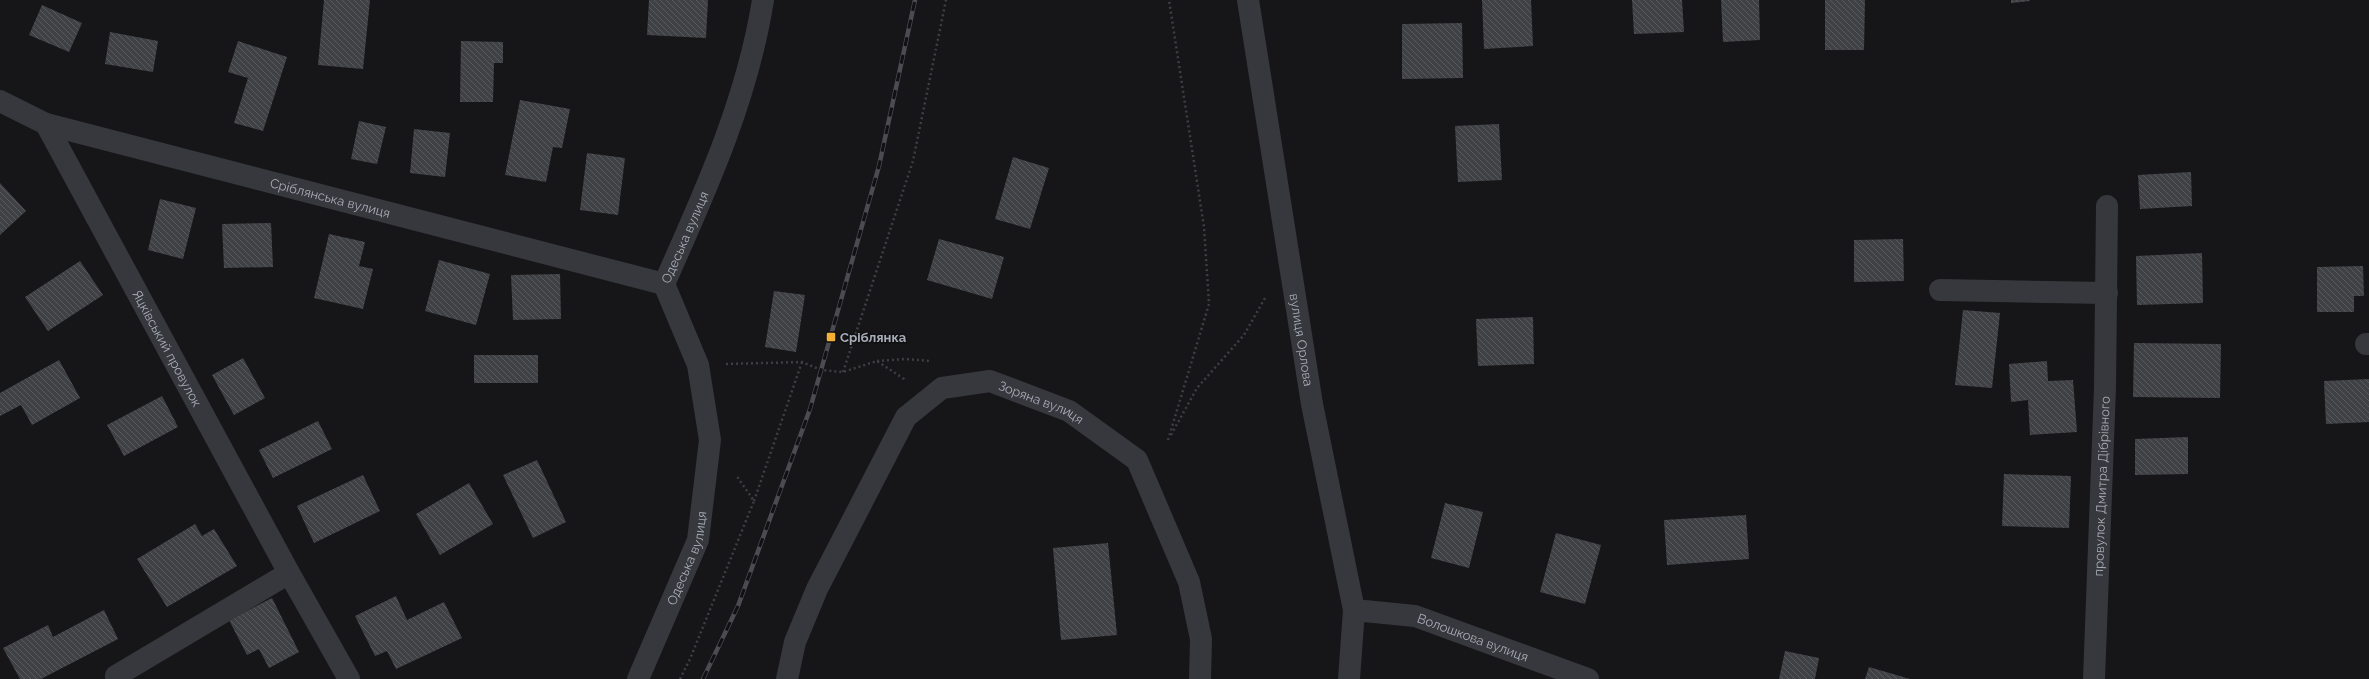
<svg xmlns="http://www.w3.org/2000/svg" width="2369" height="679" font-family="Raleway,sans-serif">
  <style>
    .building { fill: url(#building-back-hatch) }
    .lines { fill: none; stroke-linecap: round; stroke-linejoin: round }
    .path { stroke: #3d3f44; stroke-width: 2.5; stroke-dasharray: 2 3; stroke-linecap: butt }
    .minor { stroke: #37383d; stroke-width: 22 }
    .rail-casing { stroke: #4a4c52; stroke-width: 4.5 }
    .rail { stroke: #111113; stroke-width: 3; stroke-dasharray: 9; stroke-linecap: butt }
    .poi-dot { fill: #f2b134; stroke: #111113; stroke-width: 1.5 }
    .labels { text-anchor: middle; dominant-baseline: central; stroke-width: 3; stroke-linejoin: round; paint-order: stroke }
    .street-label { font-size: 13px; fill: #a8adb8; stroke: #111113 }
    .poi-label { font-size: 13px; font-weight: bold; fill: #a8adb8; stroke: #111113; text-anchor: start }
  </style>
  <defs>
    <pattern id="building-back-hatch" width="6" height="6" patternUnits="userSpaceOnUse"><rect width="6" height="6" fill="#404145"/><path d="M-1 5l2 2M0 0l6 6M5-1l2 2" fill="none" stroke="#595a5e"/></pattern>
  </defs>
  <rect width="100%" height="100%" fill="#161618"/>
  <g class="building">
    <polygon points="324,0 370,0 363,69 318,65"/>
    <polygon points="649,0 708,0 706,38 647,35"/>
    <polygon points="1482,0 1531,0 1533,46 1484,49"/>
    <polygon points="1632,0 1682,0 1684,32 1634,34"/>
    <polygon points="1721,0 1759,0 1760,40 1723,42"/>
    <polygon points="1825,0 1865,0 1864,50 1825,50"/>
    <polygon points="2011,0 2029,0 2030,1 2011,3"/>
    <polygon points="42,5 82,23 69,52 29,35"/>
    <polygon points="1462,23 1463,78 1402,79 1402,24"/>
    <polygon points="110,32 158,41 153,72 105,64"/>
    <polygon points="238,41 287,57 263,131 234,123 248,78 228,72"/>
    <polygon points="461,41 503,42 503,63 494,63 493,102 460,102"/>
    <polygon points="520,100 570,109 562,148 553,147 546,182 505,175"/>
    <polygon points="359,121 386,127 377,164 351,159"/>
    <polygon points="1499,124 1502,180 1458,182 1455,126"/>
    <polygon points="414,129 450,133 445,177 410,173"/>
    <polygon points="587,153 625,158 618,215 580,210"/>
    <polygon points="1013,157 1049,168 1030,229 995,219"/>
    <polygon points="2191,172 2192,206 2140,209 2138,175"/>
    <polygon points="0,183 26,211 0,235"/>
    <polygon points="160,199 196,208 183,259 148,250"/>
    <polygon points="271,223 273,267 224,268 222,224"/>
    <polygon points="329,234 365,242 359,266 373,269 363,309 314,298"/>
    <polygon points="939,239 1004,257 992,299 927,280"/>
    <polygon points="1903,239 1904,281 1854,282 1854,240"/>
    <polygon points="2202,253 2203,303 2137,305 2136,256"/>
    <polygon points="439,260 490,274 476,325 425,311"/>
    <polygon points="80,261 103,295 48,331 25,297"/>
    <polygon points="2363,266 2364,296 2354,296 2354,312 2317,312 2317,267"/>
    <polygon points="560,274 561,319 513,320 511,275"/>
    <polygon points="774,291 805,295 796,352 765,347"/>
    <polygon points="1963,310 2000,313 1992,388 1955,385"/>
    <polygon points="1533,317 1534,364 1478,366 1476,319"/>
    <polygon points="2134,343 2221,344 2220,398 2133,397"/>
    <rect x="474" y="355" width="64" height="28"/>
    <polygon points="243,358 265,398 234,415 212,375"/>
    <polygon points="59,360 80,398 32,425 21,405 0,416 0,393"/>
    <polygon points="2047,361 2048,381 2073,380 2077,432 2030,435 2028,400 2011,402 2009,364"/>
    <polygon points="2369,379 2369,422 2326,424 2324,381"/>
    <polygon points="162,396 178,427 124,456 107,425"/>
    <polygon points="318,421 332,449 273,478 259,450"/>
    <polygon points="2188,437 2188,474 2135,475 2135,439"/>
    <polygon points="537,460 566,522 533,538 503,475"/>
    <polygon points="2004,474 2071,476 2069,528 2002,526"/>
    <polygon points="363,475 380,511 314,543 297,506"/>
    <polygon points="469,483 493,524 440,555 416,514"/>
    <polygon points="1445,503 1483,512 1469,568 1431,558"/>
    <polygon points="1746,515 1749,559 1667,565 1664,520"/>
    <polygon points="195,524 202,536 214,529 237,566 167,607 137,559"/>
    <polygon points="1556,533 1601,545 1585,604 1540,592"/>
    <polygon points="1108,543 1117,635 1061,640 1053,548"/>
    <polygon points="396,596 407,620 444,602 462,638 396,669 387,651 375,656 355,616"/>
    <polygon points="272,598 299,652 269,668 259,649 247,655 229,620"/>
    <polygon points="104,610 118,639 41,679 20,679 3,648 48,625 53,637"/>
    <polygon points="1785,651 1819,658 1815,679 1779,679"/>
    <polygon points="1869,667 1910,679 1865,679"/>
  </g>
  <g class="lines">
    <g class="path">
      <polyline points="877,361 905,359 930,361"/>
      <polyline points="726,364 802,362 821,370 843,372 877,361 904,379 904,382"/>
      <polyline points="843,372 913,161 946,0"/>
      <polyline points="1171,435 1197,388 1244,335 1265,298"/>
      <polyline points="1168,440 1209,304 1204,227 1169,0"/>
      <polyline points="754,501 802,362"/>
      <polyline points="680,679 690,659 754,501 736,475"/>
    </g>
    <g class="minor">
      <path id="s1" d="M 1248,0 L 1312,404 L 1354,610 L 1349,679"/>
      <path id="s2" d="M 0,101 L 46,124 L 664,284"/>
      <path id="s3" d="M 46,124 L 289,573 L 349,679"/>
      <polyline points="1940,290 2107,293"/>
      <polyline points="2366,344 2369,344"/>
      <path id="s4" d="M 1354,610 L 1415,616 L 1588,679"/>
      <polyline points="116,676 289,573"/>
      <path id="s5" d="M 638,679 L 698,540 L 710,440 L 698,365 L 664,284 C 705,192 747,101 763,0"/>
      <path id="s6" d="M 787,679 L 795,642 L 817,589 L 906,417 L 942,388 L 990,381 L 1069,411 L 1137,460 L 1189,582 L 1201,639 L 1200,679"/>
      <path id="s7" d="M 2094,679 L 2105,388 L 2107,206"/>
    </g>
    <defs>
      <polyline id="rail" points="703,679 738,606 810,409 879,166 915,0"/>
    </defs>
    <use href="#rail" class="rail-casing"/>
    <use href="#rail" class="rail"/>
  </g>
  <rect class="poi-dot" x="826" y="332" width="10" height="10" rx="2"/>
  <g class="labels">
    <g class="street-label">
      <text stroke="none"><textPath href="#s2" startOffset="345">Сріблянська вулиця</textPath></text>
      <text stroke="none"><textPath href="#s5" startOffset="467">Одеська вулиця</textPath></text>
      <text stroke="none"><textPath href="#s1" startOffset="344">вулиця Орлова</textPath></text>
      <text stroke="none"><textPath href="#s3" startOffset="255">Яцківський провулок</textPath></text>
      <text stroke="none"><textPath href="#s6" startOffset="439">Зоряна вулиця</textPath></text>
      <text stroke="none"><textPath href="#s7" startOffset="193">провулок Дмитра Дібрівного</textPath></text>
      <text stroke="none"><textPath href="#s5" startOffset="131">Одеська вулиця</textPath></text>
      <text stroke="none"><textPath href="#s4" startOffset="123">Волошкова вулиця</textPath></text>
    </g>
    <g class="poi-label">
      <text x="840" y="337">Сріблянка</text>
    </g>
  </g>
</svg>
